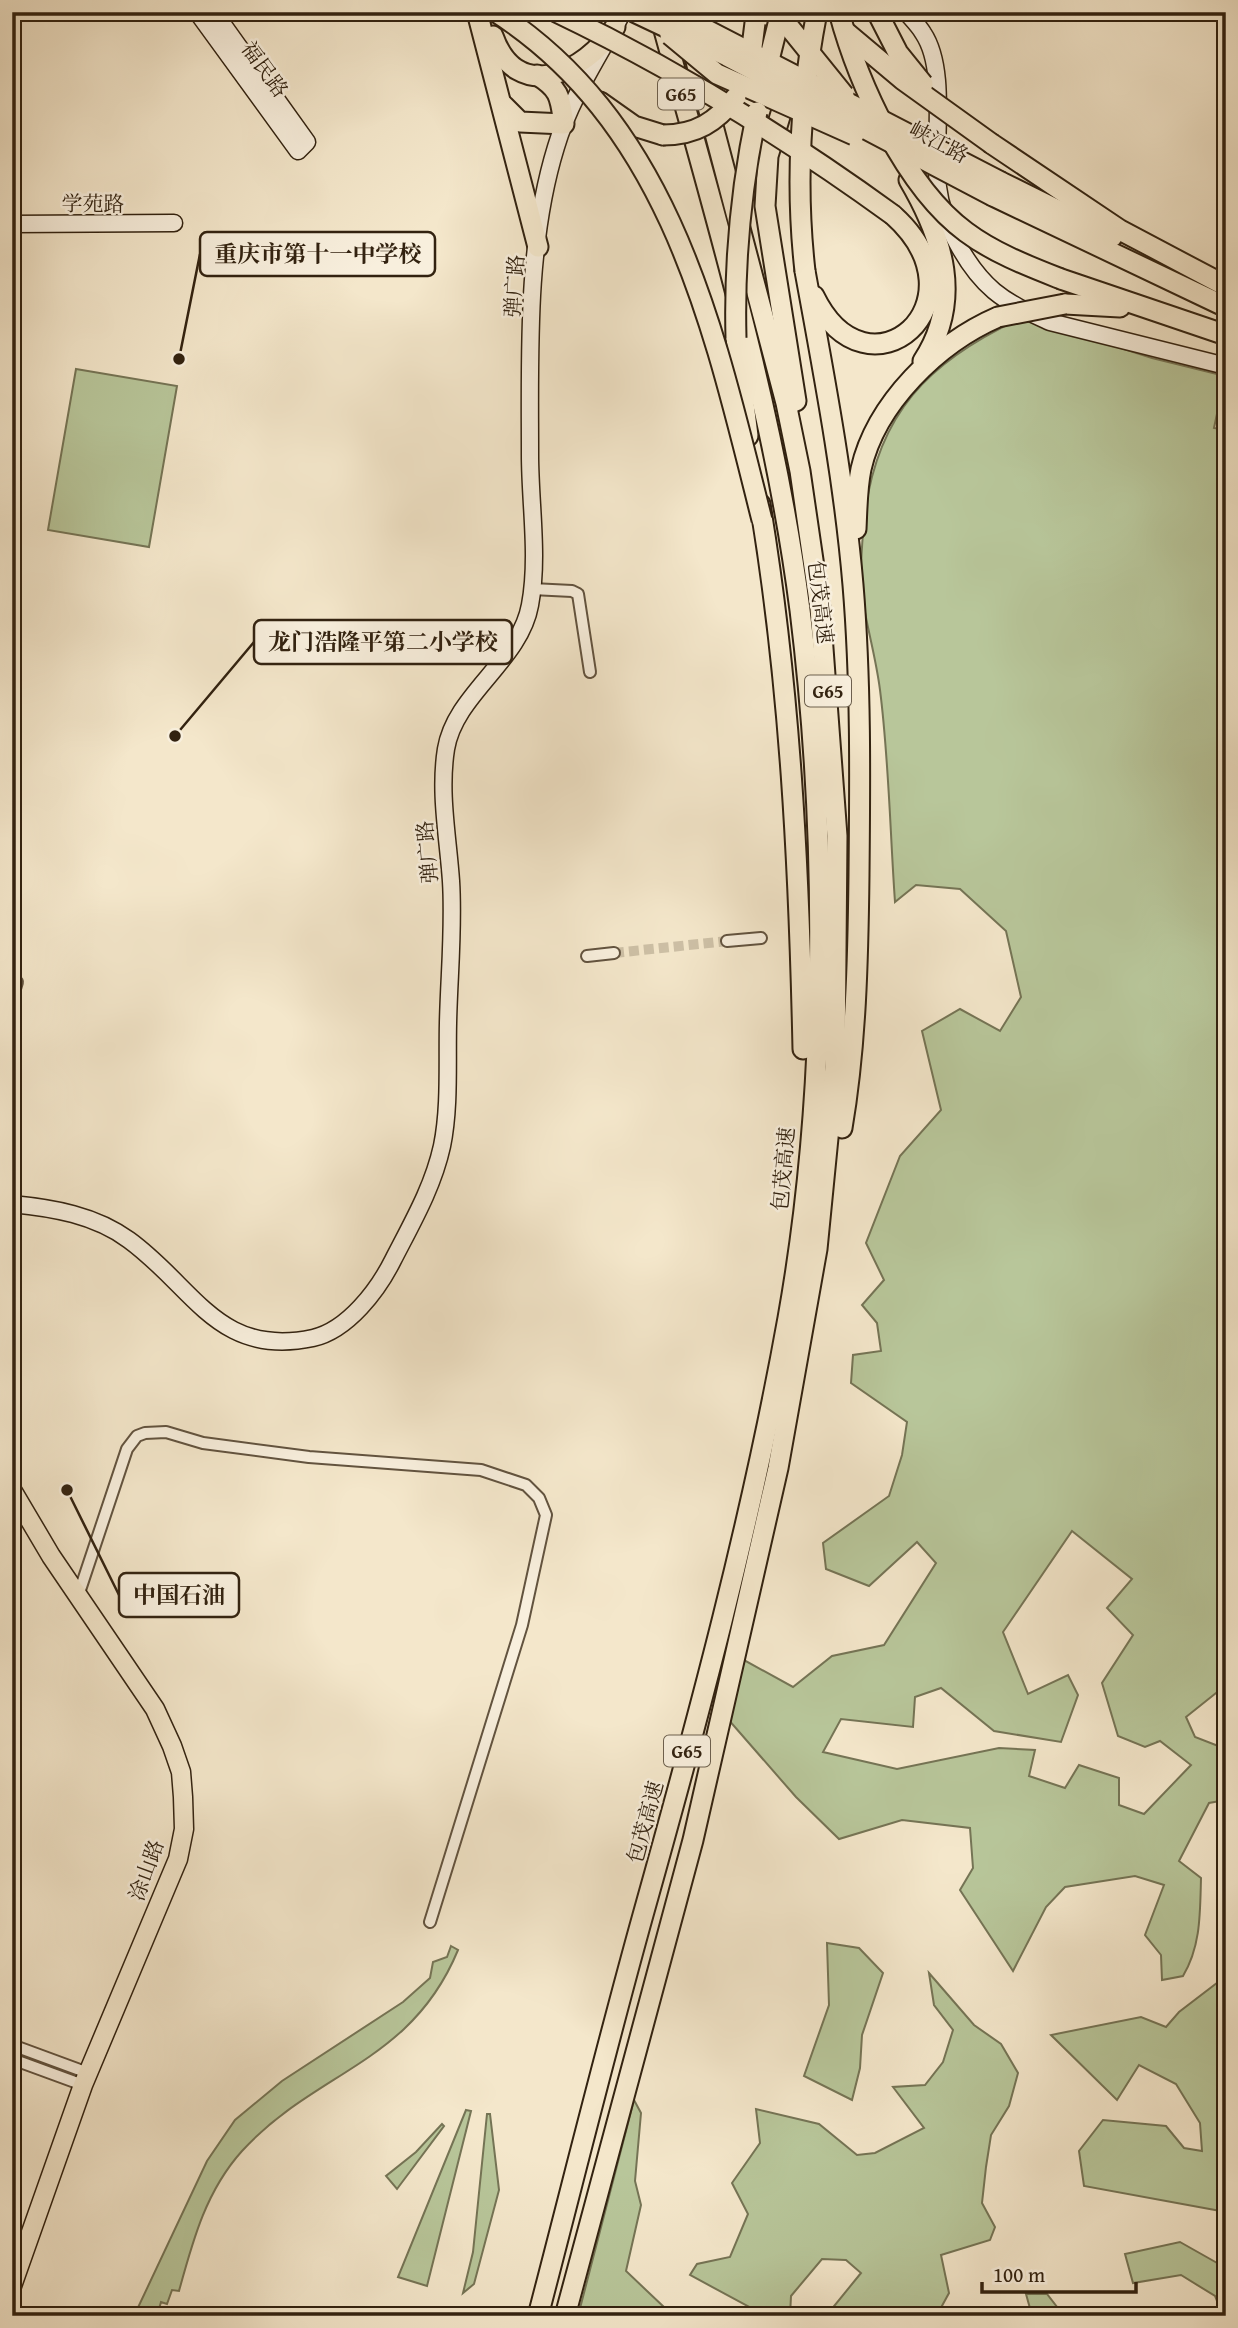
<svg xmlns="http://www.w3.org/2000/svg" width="1238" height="2328" font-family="'Gentium Book Plus','Noto Serif SC',serif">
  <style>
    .green { fill: #b8c69a; stroke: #757455; stroke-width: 2; fill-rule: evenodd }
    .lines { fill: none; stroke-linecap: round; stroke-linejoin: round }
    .street-tunnel { stroke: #cdc0a6; stroke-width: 10; stroke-dasharray: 10 5; stroke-linecap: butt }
    .street-casing { stroke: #62533f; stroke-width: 14 }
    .secondary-casing { stroke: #322210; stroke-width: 19 }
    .primary-casing { stroke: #322210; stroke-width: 21 }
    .highway-casing { stroke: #322210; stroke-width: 23 }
    .street { stroke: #f8efdd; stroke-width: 10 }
    .secondary { stroke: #f8efdd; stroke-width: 16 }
    .primary { stroke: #f4e7cb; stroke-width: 18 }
    .highway { stroke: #f4e7cb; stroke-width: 19 }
    .highway-bridge-casing { stroke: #322210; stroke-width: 23; stroke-linecap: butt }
    .highway-bridge { stroke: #f4e7cb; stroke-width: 19 }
    .labels { text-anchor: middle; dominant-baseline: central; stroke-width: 5; stroke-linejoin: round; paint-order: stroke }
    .shield { fill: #f8efdd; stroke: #6d604e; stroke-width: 2 }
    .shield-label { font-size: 19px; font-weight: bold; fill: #322210 }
    .street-label { font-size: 21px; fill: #322210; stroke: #f8efdd }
    .leader { fill: none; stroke: #322210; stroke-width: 2.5 }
    .callout-dot { fill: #322210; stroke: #f8efdd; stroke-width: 2.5 }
    .callout { fill: #f8efdd; stroke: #322210; stroke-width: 2.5 }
    .callout-label { font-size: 23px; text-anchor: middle; font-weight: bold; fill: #322210 }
  </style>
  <rect width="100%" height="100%" fill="#f4e7cb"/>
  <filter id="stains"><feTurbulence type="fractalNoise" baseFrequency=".00286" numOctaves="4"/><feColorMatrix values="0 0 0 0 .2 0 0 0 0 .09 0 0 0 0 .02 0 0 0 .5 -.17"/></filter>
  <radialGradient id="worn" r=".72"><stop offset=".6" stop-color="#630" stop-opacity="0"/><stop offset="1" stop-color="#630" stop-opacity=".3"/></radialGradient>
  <g class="green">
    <path d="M 1024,317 L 1152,358 L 1225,376 L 1214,428 L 1226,430 L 1226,1685 L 1186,1717 L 1195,1737 L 1226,1749 L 1226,1800 L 1209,1803 L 1179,1861 L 1201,1878 C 1200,1913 1201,1946 1183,1976 L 1162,1980 L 1161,1955 L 1145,1935 L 1164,1885 L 1135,1876 L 1065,1887 L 1046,1907 L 1013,1971 L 960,1890 L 973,1868 L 970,1828 L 902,1820 L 839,1839 L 796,1797 L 727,1718 L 744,1660 L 793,1687 L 832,1656 L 884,1645 L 936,1563 L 917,1542 L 869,1586 L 826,1569 L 823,1543 L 889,1496 L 902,1455 L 907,1422 L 851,1383 L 853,1355 L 881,1351 L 877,1323 L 862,1305 L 884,1280 L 866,1243 L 900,1156 L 941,1110 L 922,1031 L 960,1009 L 1000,1031 L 1021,997 L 1006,931 L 960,889 L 916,885 L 895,902 C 890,832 889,760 880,690 C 876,658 867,628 862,596 C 859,573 862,545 864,522 C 875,414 929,360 1024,317 ZM 1072,1531 L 1132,1579 L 1107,1608 L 1133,1635 L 1102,1683 L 1118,1736 L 1145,1747 L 1160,1741 L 1191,1765 L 1144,1814 L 1119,1805 L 1119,1778 L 1079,1765 L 1065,1788 L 1029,1776 L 1035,1750 L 999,1748 L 897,1769 L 823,1752 L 841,1719 L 913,1727 L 915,1697 L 941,1688 L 994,1731 L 1061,1742 L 1078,1695 L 1068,1675 L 1028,1694 L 1003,1632 Z"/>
    <polygon points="76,369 177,386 149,547 48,530"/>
    <polygon points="827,1943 859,1948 883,1973 862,2035 860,2068 852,2100 804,2076 829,2005"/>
    <path d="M 451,1946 L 458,1950 C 411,2064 316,2070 242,2151 C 206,2191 193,2240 179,2291 L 172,2290 L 167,2304 L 161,2302 L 157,2316 L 134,2316 L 207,2161 L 235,2120 L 282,2081 L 403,2002 L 430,1978 L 433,1962 L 447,1957 Z"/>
    <polygon points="929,1973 974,2025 1001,2044 1018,2073 1009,2106 991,2135 986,2167 982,2203 995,2227 990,2240 941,2255 949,2293 937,2315 826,2316 861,2273 846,2260 822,2259 791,2296 790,2316 766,2316 690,2275 697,2264 730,2257 748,2214 732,2183 760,2143 756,2109 819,2124 857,2155 875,2153 924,2128 893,2087 925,2085 943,2062 953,2030 934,2005"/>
    <polygon points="1226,1976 1226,2212 1084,2186 1079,2151 1103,2120 1166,2126 1184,2148 1202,2151 1200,2123 1176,2084 1139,2065 1117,2100 1051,2035 1141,2017 1166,2027 1179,2012"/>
    <polygon points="634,2100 641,2113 635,2181 641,2205 626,2271 666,2309 662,2316 578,2316"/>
    <polygon points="466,2110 471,2111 427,2286 398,2277"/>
    <polygon points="487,2114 490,2114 499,2190 474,2284 463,2293 473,2252"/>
    <polygon points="442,2124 444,2126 397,2189 386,2176 416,2152"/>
    <polygon points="1180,2242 1226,2268 1226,2316 1223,2316 1215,2296 1181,2275 1133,2283 1125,2254"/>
    <polygon points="1026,2294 1047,2294 1064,2316 1026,2316 1031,2312"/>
  </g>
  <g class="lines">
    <polyline class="street-tunnel" points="614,953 727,941"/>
    <defs>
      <g id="street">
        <polyline points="532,589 572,591 578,594 590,672"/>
        <polyline points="727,941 761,938"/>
        <polyline points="587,956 614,953"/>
        <polyline points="12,999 17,982"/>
        <polyline points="78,1596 127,1449 137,1436 145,1433 166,1432 203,1443 309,1457 481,1470 526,1485 539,1498 546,1515 522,1625 430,1922"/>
        <polyline points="12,2045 88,2073"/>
        <polyline points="12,2059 83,2085"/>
      </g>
      <g id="secondary">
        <polyline points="197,12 298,151 307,142 214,12"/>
        <path d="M 906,12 C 912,19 919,26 923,33 C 948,70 933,144 938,187 C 942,222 967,268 994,291 C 1011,305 1030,313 1050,322 L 1226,366"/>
        <polyline points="12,224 174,223"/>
        <path d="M 12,1204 C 53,1208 95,1215 129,1240 C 195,1288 218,1358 313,1338 C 348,1330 378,1290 393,1260 C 412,1223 433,1187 442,1146 C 450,1107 447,1063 448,1023 C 449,976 454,928 451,881 C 448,837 439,793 446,749 C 455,694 520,661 530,605 C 539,557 530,504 530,455 C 530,354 526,244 556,147 C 570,99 599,56 623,12"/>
      </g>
      <polyline id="primary" points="12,1490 51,1556 155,1709 172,1746 181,1772 183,1797 184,1829 178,1859 83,2085 12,2286"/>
      <g id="highway">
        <polyline points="477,12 538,247"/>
        <path d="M 493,36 C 517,105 585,73 615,27"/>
        <polyline points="788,90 768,156 765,206 796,401"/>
        <polyline points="600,102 634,126 663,135"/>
        <path d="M 504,106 L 520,122 L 564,124 C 560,98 561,90 537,75"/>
        <polyline points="992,144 1120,230 1226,286"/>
        <path d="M 909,180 C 943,238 963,300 923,361"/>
        <polyline points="1001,182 1112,237"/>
        <polyline points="993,196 1226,307"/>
        <path d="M 805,271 C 824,375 844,479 853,585 C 861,681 860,779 859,875 C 858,959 856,1046 842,1128"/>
        <polyline points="1061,279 1226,335"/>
        <path d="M 814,296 C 868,407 990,302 893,215"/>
        <polyline points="1065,304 1120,307"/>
        <polyline points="736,338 748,436"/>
        <path d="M 760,504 C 790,685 799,865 803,1049"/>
        <path d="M 856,529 C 857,509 857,488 861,469 C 876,403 938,343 998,317"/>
        <path d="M 538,2316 C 573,2182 606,2048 643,1915 C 698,1719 752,1519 788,1318 C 828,1093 828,837 800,610 C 774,407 713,210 659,12"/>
        <polyline points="565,2316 693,1840 778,1468 817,1249 835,1067 837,836 820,608 800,471 786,403 692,46"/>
      </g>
    </defs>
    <use href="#street" class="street-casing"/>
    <use href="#secondary" class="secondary-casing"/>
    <use href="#primary" class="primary-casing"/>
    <use href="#highway" class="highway-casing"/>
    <use href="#street" class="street"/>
    <use href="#secondary" class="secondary"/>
    <use href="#primary" class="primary"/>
    <use href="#highway" class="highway"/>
    <defs>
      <g id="highway-bridge">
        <path d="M 496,12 C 672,126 714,330 762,520"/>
        <path d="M 556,12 C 675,69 787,138 893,215"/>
        <polyline points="634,12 727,56 993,196"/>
        <polyline points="672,12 1001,182"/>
        <polyline points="777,12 844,95"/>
        <path d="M 839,12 C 858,83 905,187 966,232 C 994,253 1028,266 1061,279"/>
        <polyline points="877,12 898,53 923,84"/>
        <polyline points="847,33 903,80 992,144"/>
        <polyline points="670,35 717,74 854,135"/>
        <polyline points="750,63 755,23"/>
        <polyline points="766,72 781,12"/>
        <path d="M 663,135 C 696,135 716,122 736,97"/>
        <path d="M 805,271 C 795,183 800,99 817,12"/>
        <polyline points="998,317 1065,304"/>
        <path d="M 736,338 C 734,261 741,187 757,112"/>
      </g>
    </defs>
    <use href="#highway-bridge" class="highway-bridge-casing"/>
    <use href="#highway-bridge" class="highway-bridge"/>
  </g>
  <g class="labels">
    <g class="shield">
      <rect x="658" y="78.5" width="46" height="31" rx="5"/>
      <rect x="805" y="675.5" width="46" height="31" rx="5"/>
      <rect x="664" y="1735.5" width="46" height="31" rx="5"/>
    </g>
    <g class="shield-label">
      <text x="681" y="94">G65</text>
      <text x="828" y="691">G65</text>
      <text x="687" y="1751">G65</text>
    </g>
    <g class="street-label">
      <text transform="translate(265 69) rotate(54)">福民路</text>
      <text transform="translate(939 142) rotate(28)">峡江路</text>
      <text x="93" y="203">学苑路</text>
      <text transform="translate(514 286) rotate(-86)">弹广路</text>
      <text transform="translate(821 602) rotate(83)">包茂高速</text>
      <text transform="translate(427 852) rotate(-95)">弹广路</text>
      <text transform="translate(783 1169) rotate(-85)">包茂高速</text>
      <text transform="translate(645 1822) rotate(-75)">包茂高速</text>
      <text transform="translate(146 1870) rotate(-70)">涂山路</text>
    </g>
  </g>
  <path class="leader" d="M179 359L200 254M175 736L254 642M67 1490L119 1595"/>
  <g class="callout-dot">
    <circle cx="179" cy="359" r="7"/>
    <circle cx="175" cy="736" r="7"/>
    <circle cx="67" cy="1490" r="7"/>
  </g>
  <g class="callout">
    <rect x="200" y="232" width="235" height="44" rx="7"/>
    <rect x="254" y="620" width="258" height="44" rx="7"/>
    <rect x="119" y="1573" width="120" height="44" rx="7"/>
  </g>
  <g class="callout-label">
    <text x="318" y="262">重庆市第十一中学校</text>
    <text x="383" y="650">龙门浩隆平第二小学校</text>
    <text x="179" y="1603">中国石油</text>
  </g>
  <rect width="1238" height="2328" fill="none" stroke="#f4e7cb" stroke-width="42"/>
  <rect x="14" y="14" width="1210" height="2300" fill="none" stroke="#322210" stroke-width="3.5"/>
  <rect x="21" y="21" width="1196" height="2286" fill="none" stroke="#322210" stroke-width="2"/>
  <path d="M982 2282v10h154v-10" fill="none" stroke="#322210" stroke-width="3.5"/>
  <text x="993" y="2282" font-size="21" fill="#322210" stroke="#f8efdd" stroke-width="5" paint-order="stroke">100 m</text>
  <rect width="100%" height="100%" filter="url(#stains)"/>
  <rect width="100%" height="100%" fill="url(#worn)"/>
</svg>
